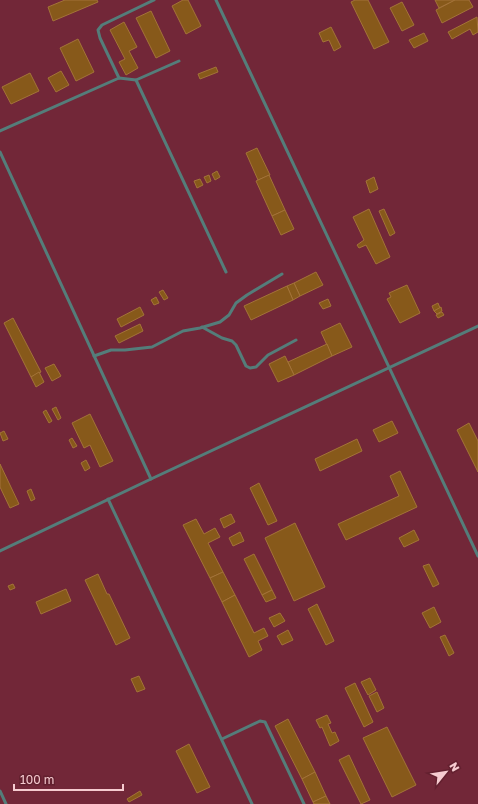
<svg xmlns="http://www.w3.org/2000/svg" width="478" height="804" font-family="'Golos Text',sans-serif">
  <style>
    .built { fill: #722738 }
    .building { fill: #87591a; stroke: #a37338 }
    .lines { fill: none; stroke-linecap: round; stroke-linejoin: round }
    .lane { stroke: #547d7a; stroke-width: 3 }
  </style>
  <rect width="100%" height="100%" fill="#63202f"/>
  <rect class="built" x="0" y="0" width="478" height="804"/>
  <g class="building">
    <polygon points="65,0 97,0 98,2 53,21 48,7"/>
    <polygon points="183,0 188,0 201,26 186,34 172,6"/>
    <polygon points="355,0 368,0 389,42 374,49 351,2"/>
    <polygon points="435,0 455,0 439,8"/>
    <polygon points="455,0 469,0 473,7 442,23 436,10"/>
    <polygon points="402,2 414,25 402,31 390,8"/>
    <polygon points="151,11 170,51 156,58 136,18"/>
    <polygon points="477,17 478,32 473,35 470,29 452,39 448,32"/>
    <polygon points="124,22 137,47 129,51 138,68 126,75 119,62 125,59 110,30"/>
    <polygon points="331,27 341,47 334,51 329,40 323,42 319,33"/>
    <polygon points="424,33 428,41 414,48 409,40"/>
    <polygon points="78,39 94,72 76,81 60,48"/>
    <polygon points="216,67 218,72 200,79 198,74"/>
    <polygon points="61,71 69,85 56,92 48,78"/>
    <polygon points="30,73 39,91 11,104 2,87"/>
    <polygon points="257,148 270,175 258,180 246,153"/>
    <polygon points="217,171 220,177 215,180 212,174"/>
    <polygon points="209,175 211,181 207,183 204,177"/>
    <polygon points="269,175 285,210 272,216 256,181"/>
    <polygon points="374,177 378,189 370,193 366,181"/>
    <polygon points="200,179 203,185 197,188 194,181"/>
    <polygon points="369,209 390,257 376,264 366,245 359,248 357,245 364,240 353,217"/>
    <polygon points="384,209 395,233 390,236 379,211"/>
    <polygon points="285,210 294,229 281,235 272,216"/>
    <polygon points="316,272 323,285 300,296 294,283"/>
    <polygon points="294,283 300,296 293,300 287,286"/>
    <polygon points="407,285 420,313 400,323 387,299 391,297 389,293"/>
    <polygon points="287,286 293,300 251,320 244,306"/>
    <polygon points="163,290 168,298 164,300 159,292"/>
    <polygon points="156,297 159,303 154,305 151,300"/>
    <polygon points="328,299 331,306 323,309 319,303"/>
    <polygon points="438,303 440,308 434,311 432,306"/>
    <polygon points="140,307 144,315 121,327 117,319"/>
    <polygon points="441,307 442,311 437,314 434,311"/>
    <polygon points="442,312 444,315 438,318 436,315"/>
    <polygon points="13,318 41,372 31,377 4,323"/>
    <polygon points="340,323 352,347 332,356 321,332"/>
    <polygon points="140,324 143,331 119,343 115,336"/>
    <polygon points="327,344 332,356 294,375 288,362"/>
    <polygon points="285,356 294,375 278,382 269,364"/>
    <polygon points="54,364 61,376 52,381 45,368"/>
    <polygon points="39,372 44,382 36,387 31,377"/>
    <polygon points="56,407 61,418 58,420 52,409"/>
    <polygon points="46,410 52,421 49,423 43,412"/>
    <polygon points="90,414 113,461 100,467 90,445 84,448 72,423"/>
    <polygon points="392,421 398,433 379,442 373,430"/>
    <polygon points="469,423 478,441 478,472 457,430"/>
    <polygon points="4,431 8,439 3,441 0,433"/>
    <polygon points="72,438 77,446 73,448 69,440"/>
    <polygon points="357,439 362,451 320,471 315,459"/>
    <polygon points="86,460 90,468 85,471 81,463"/>
    <polygon points="0,464 19,504 10,508 0,487"/>
    <polygon points="400,471 417,507 346,540 338,524 399,496 390,476"/>
    <polygon points="259,483 277,521 268,525 250,488"/>
    <polygon points="31,489 35,499 31,501 27,491"/>
    <polygon points="231,514 235,522 224,528 220,519"/>
    <polygon points="196,519 204,534 215,528 220,537 208,543 223,572 210,578 183,525"/>
    <polygon points="295,523 325,587 294,601 265,538"/>
    <polygon points="414,530 419,540 404,547 399,538"/>
    <polygon points="240,532 244,541 233,546 229,538"/>
    <polygon points="254,554 272,590 262,595 244,559"/>
    <polygon points="429,564 439,584 433,587 423,566"/>
    <polygon points="223,572 235,595 222,602 210,578"/>
    <polygon points="98,574 107,594 109,594 130,638 116,645 85,580"/>
    <polygon points="13,584 15,588 10,590 8,586"/>
    <polygon points="66,589 71,601 41,614 36,602"/>
    <polygon points="272,590 276,598 266,602 262,595"/>
    <polygon points="235,595 254,633 264,628 268,636 258,641 262,650 249,657 222,602"/>
    <polygon points="317,604 334,641 326,645 308,609"/>
    <polygon points="434,607 441,622 430,628 422,613"/>
    <polygon points="280,613 285,621 274,627 269,618"/>
    <polygon points="288,630 293,640 282,645 277,636"/>
    <polygon points="445,635 454,653 449,656 440,637"/>
    <polygon points="139,676 145,689 137,692 131,679"/>
    <polygon points="370,678 376,690 368,695 361,682"/>
    <polygon points="355,683 373,722 364,727 345,688"/>
    <polygon points="377,692 384,708 377,712 369,696"/>
    <polygon points="327,715 331,723 328,724 332,733 335,732 339,741 330,746 322,727 320,728 316,720"/>
    <polygon points="288,719 315,772 302,779 275,726"/>
    <polygon points="387,727 416,785 392,797 363,738"/>
    <polygon points="189,744 210,787 197,793 176,751"/>
    <polygon points="349,755 370,800 361,804 339,760"/>
    <polygon points="315,772 326,796 313,802 302,779"/>
    <polygon points="140,791 142,795 129,802 127,799"/>
    <polygon points="326,796 330,804 314,804 313,802"/>
  </g>
  <g class="lines">
    <g class="lane">
      <polyline points="216,0 478,556"/>
      <polyline points="119,78 100,38 98,30 102,25 154,0"/>
      <polyline points="136,80 226,272"/>
      <polyline points="0,131 119,78 136,80 179,61"/>
      <polyline points="0,152 151,479"/>
      <polyline points="202,327 222,338 232,341 236,345 246,366 250,368 256,367 268,355 296,340"/>
      <polyline points="94,356 111,350 125,350 152,347 183,331 200,328 220,322 229,315 236,303 247,295 282,274"/>
      <polyline points="108,499 252,804"/>
      <polyline points="0,551 151,479 478,326"/>
      <polyline points="222,739 260,721 265,722 304,804"/>
      <polyline points="0,791 6,804"/>
    </g>
  </g>
  <g transform="translate(446 772) rotate(60)" stroke="#63202f" stroke-width="3" paint-order="stroke">
  <path d="M0-3L7 15L0 10L-7 15Z" fill="#f6cbd0"/>
  <text y="-6" font-size="11" font-weight="bold" text-anchor="middle" fill="#f6cbd0">N</text>
  </g>
  <path d="M14 784v6h109v-6" fill="none" stroke="#f6cbd0" stroke-width="2"/>
  <text x="20" y="784" font-size="12" fill="#f6cbd0" stroke="#63202f" stroke-width="3" paint-order="stroke">100 m</text>
</svg>
